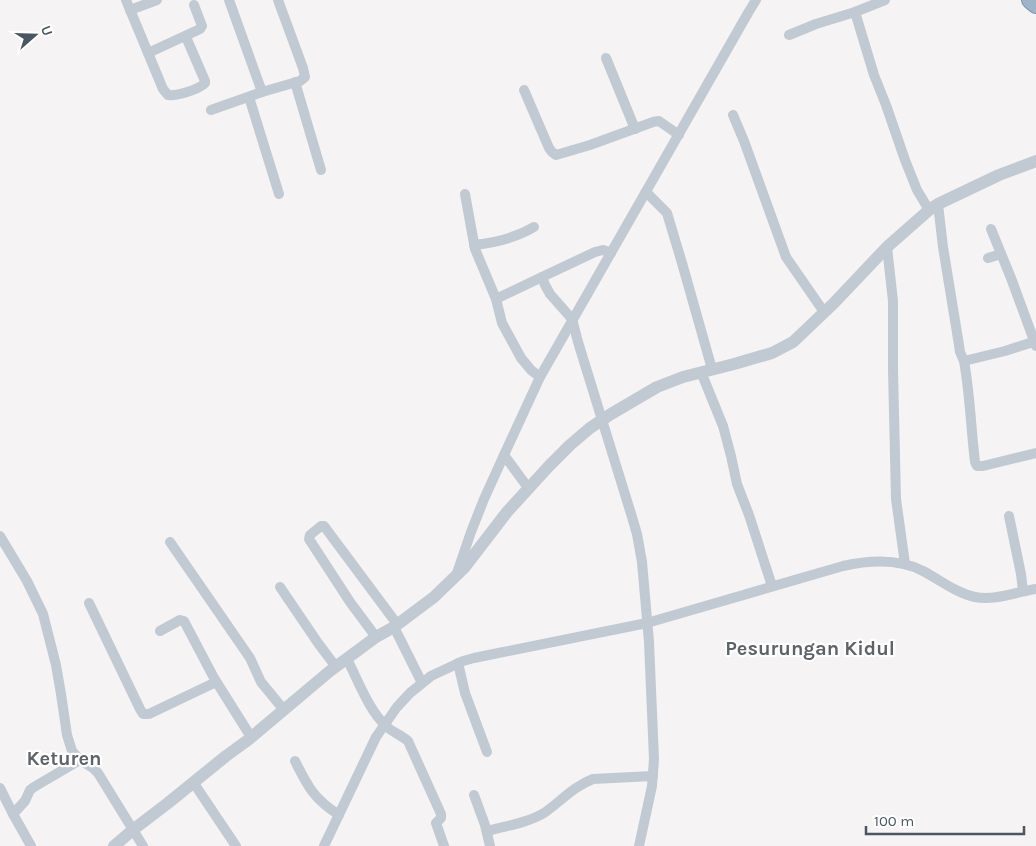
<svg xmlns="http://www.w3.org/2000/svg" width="1036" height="846" font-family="Karla,sans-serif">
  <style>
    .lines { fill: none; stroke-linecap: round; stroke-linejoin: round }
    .trunk-casing { stroke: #7690ad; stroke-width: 18 }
    .minor { stroke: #c1cad2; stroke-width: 10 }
    .tertiary { stroke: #c1cad2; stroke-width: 12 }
    .trunk { stroke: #9fb4c9; stroke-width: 16 }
    .labels { text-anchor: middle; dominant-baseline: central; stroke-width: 4.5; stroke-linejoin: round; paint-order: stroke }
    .quarter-label { font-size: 20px; font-weight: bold; fill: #5f6368; stroke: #fff }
  </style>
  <rect width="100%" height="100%" fill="#f5f3f3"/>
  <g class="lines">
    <defs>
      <polyline id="trunk" points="1030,0 1036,5"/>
    </defs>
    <use href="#trunk" class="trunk-casing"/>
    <g class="minor">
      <path d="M 126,0 L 163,89 L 168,95 C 177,96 198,90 205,83 L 205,81 L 186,37"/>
      <polyline points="229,0 262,92"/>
      <polyline points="130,10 157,0"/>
      <polyline points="855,12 874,75 886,105 905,160 917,190 929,210"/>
      <polyline points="789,35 816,24 855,12 885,0"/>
      <polyline points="148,53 200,29 202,26 194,5"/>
      <polyline points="606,58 635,129"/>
      <polyline points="295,82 321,170"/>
      <polyline points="524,90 549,148 552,152 556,155 590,145 653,122 659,121 679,135"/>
      <polyline points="249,97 279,194"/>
      <polyline points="211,110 262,92 300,81 305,77 303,68 278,0"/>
      <polyline points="733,115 744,141 786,257 824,312"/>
      <polyline points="646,192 667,213 682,263 712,369"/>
      <polyline points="465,194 475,249 496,299 502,323 521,358 531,370 540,377"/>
      <polyline points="938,204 943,247 959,345 960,352 964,361 1005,351 1036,341"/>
      <polyline points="991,229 1011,278 1036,346"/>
      <path d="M 474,245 C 494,243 517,237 534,227"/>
      <polyline points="887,247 893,301 893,370 896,499 905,564"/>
      <polyline points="611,253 603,250 595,252 542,277 545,285 550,294 572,319 578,342 632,517 637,534 642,562 649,642 654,759 652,786 639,846"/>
      <polyline points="988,258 1001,254"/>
      <polyline points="496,299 542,277"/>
      <path d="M 964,361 C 970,394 971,429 975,462 L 977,466 L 983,466 L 1036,453"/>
      <polyline points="701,372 723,426 731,456 737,484 749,515 772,586"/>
      <polyline points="529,489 504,455 540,377 748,13 756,0"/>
      <polyline points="1009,516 1021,574 1023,591"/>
      <polyline points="0,536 27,581 43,614 56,665 61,694 67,735 72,751 80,760 93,768 98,773 143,846"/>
      <polyline points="170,542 250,658 261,682 284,710"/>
      <polyline points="457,573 471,532 484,499 504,455"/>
      <polyline points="280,587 318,643 336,667"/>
      <polyline points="89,603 140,709 143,714 149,714 216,682"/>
      <polyline points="394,627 422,683"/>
      <polyline points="160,631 180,620 184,621 214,678 251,737"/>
      <polyline points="376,637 350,602 309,539 310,535 321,526 324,526 397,624"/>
      <path d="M 347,659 C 358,680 368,709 386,726 C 392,732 401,735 408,741 L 441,814 L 441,818 L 436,823 L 444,846"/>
      <polyline points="458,663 465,693 487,752"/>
      <path d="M 295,761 C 308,787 314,799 339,815"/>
      <polyline points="193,782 236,846"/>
      <polyline points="0,788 13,814"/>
      <polyline points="474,795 485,825 490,846"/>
      <path d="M 487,831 C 506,826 527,823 544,813 C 560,802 574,786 593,779 L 653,776"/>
      <polyline points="31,846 13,814 25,801 30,790 34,787 80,760"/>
      <path d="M 324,846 L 376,737 L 397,707 L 410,693 L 431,676 L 463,661 L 474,658 L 647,623 L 843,566 C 870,560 898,558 923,571 C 940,580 956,593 975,597 C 995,601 1016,592 1036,589"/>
    </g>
    <polyline class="tertiary" points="114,846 134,829 168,803 226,756 248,740 330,671 376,637 394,627 434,597 464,568 507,512 549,466 570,445 590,428 611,414 657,387 683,377 734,364 772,353 793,342 834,303 887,247 929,210 938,204 999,175 1036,161"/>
    <use href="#trunk" class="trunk"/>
  </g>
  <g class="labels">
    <g class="quarter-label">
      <text x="810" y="648">Pesurungan Kidul</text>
      <text x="64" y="758">Keturen</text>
    </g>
  </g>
  <g transform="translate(35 35) rotate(70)" stroke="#ffffff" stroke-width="4" paint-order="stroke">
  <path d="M0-4L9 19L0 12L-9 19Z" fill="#4a5661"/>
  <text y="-8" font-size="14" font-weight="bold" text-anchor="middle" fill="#4a5661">U</text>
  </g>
  <path d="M866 826v8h158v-8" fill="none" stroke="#4a5661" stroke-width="2.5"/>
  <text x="874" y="826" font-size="15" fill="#4a5661" stroke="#ffffff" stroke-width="4" paint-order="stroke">100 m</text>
</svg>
